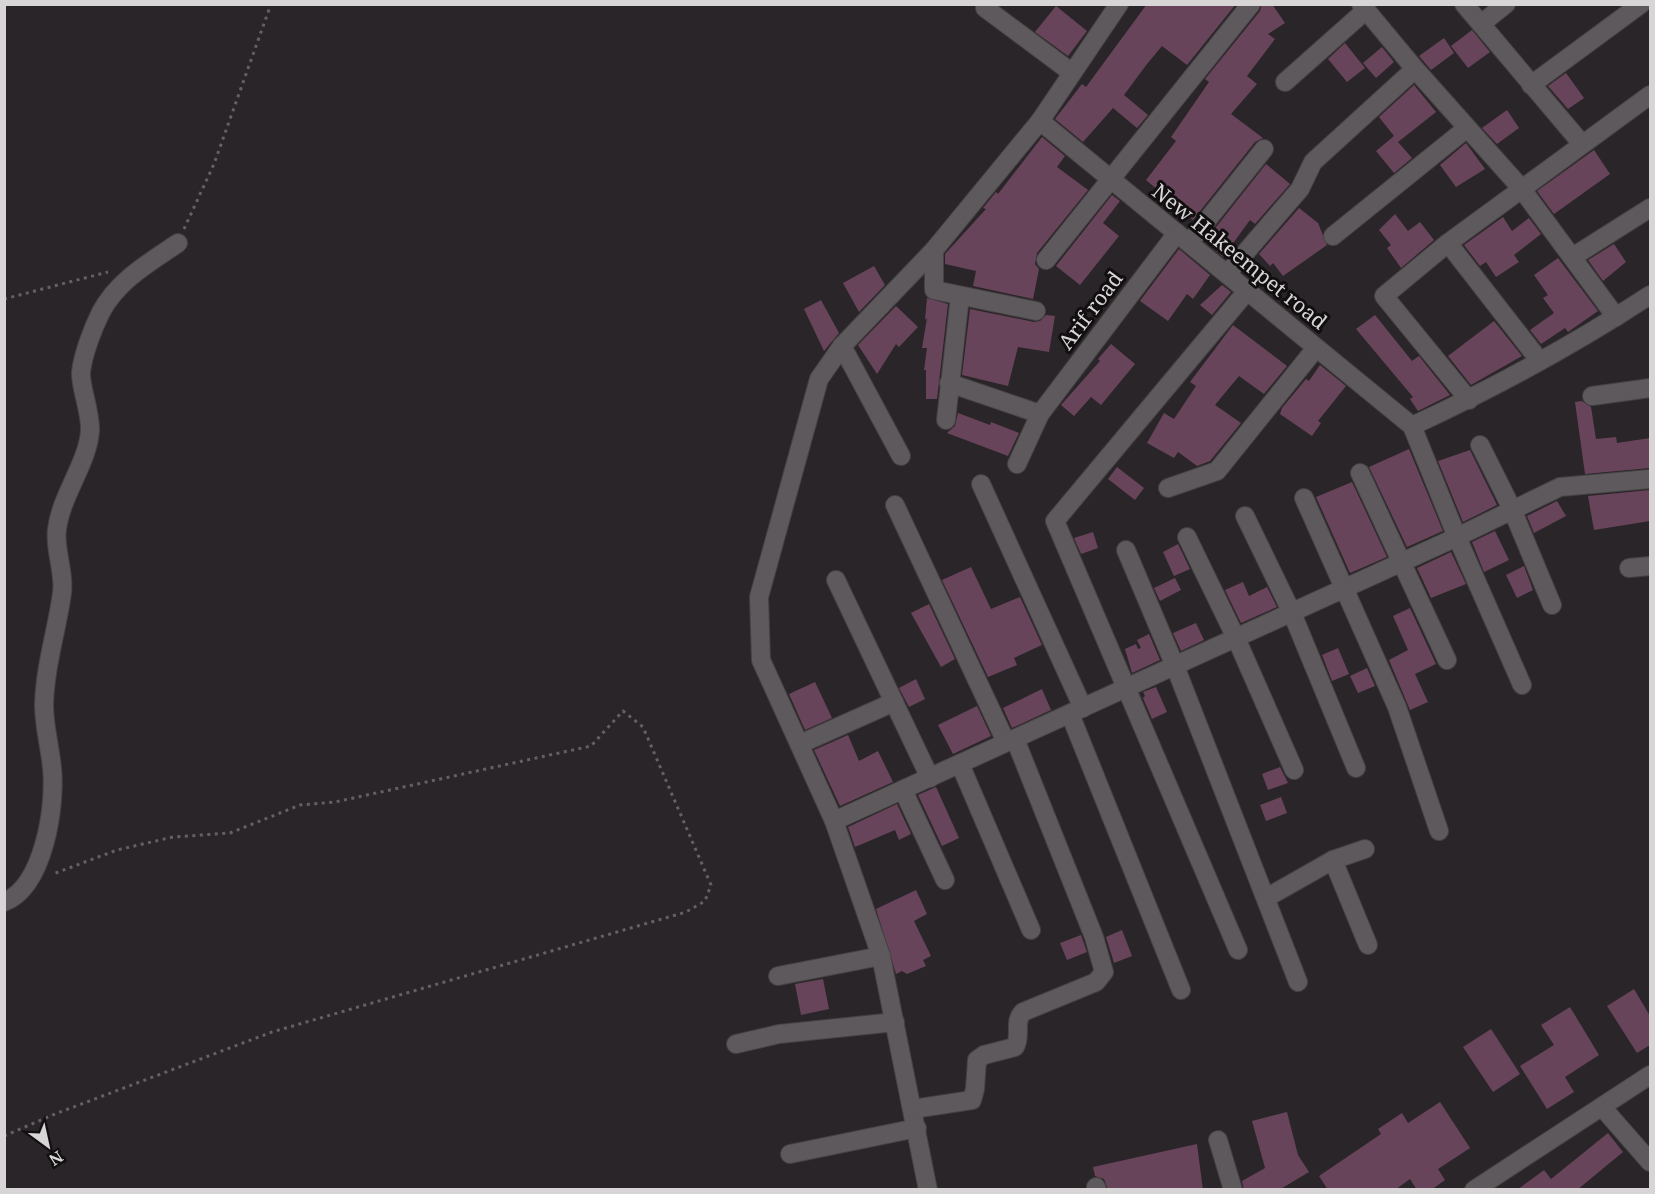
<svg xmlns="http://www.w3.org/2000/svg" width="1655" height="1194" font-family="'Noto Serif',serif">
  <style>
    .building { fill: #68445b }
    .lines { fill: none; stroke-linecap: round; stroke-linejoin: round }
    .minor-casing { stroke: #464244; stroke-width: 20 }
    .path { stroke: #656163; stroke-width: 3; stroke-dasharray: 3 4.5; stroke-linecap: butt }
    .minor { stroke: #5e595c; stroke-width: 18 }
    .labels { text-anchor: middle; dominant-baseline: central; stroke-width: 6; stroke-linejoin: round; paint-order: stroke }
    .street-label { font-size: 21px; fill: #d8d5d7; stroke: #110f10 }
  </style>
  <rect width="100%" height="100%" fill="#2a2528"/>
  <g class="building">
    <polygon points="1147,4 1236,4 1187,65 1162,46 1147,64 1124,95 1148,115 1137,128 1113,108 1083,142 1055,119 1082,84 1086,87"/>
    <polygon points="1262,4 1272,4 1285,23 1268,34 1275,39 1247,76 1257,84 1231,114 1263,138 1255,142 1193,220 1146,180 1176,141 1171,137 1209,82 1205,79 1260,11"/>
    <polygon points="1056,6 1087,31 1068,56 1035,32"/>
    <polygon points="1472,30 1490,52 1468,68 1451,46"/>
    <polygon points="1444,38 1454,53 1431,70 1419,56"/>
    <polygon points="1345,43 1365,68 1347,82 1328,59"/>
    <polygon points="1382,47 1394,62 1376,78 1363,63"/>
    <polygon points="1566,73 1584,98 1568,109 1548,86"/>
    <polygon points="1414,85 1436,112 1398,142 1412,158 1394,173 1376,151 1394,136 1379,117"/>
    <polygon points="1507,110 1519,128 1497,144 1482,128"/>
    <polygon points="1042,137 1065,156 1057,167 1088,190 1037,253 1035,264 1039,269 1033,299 973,286 976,271 945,264 945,254 986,209 983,208 996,192 998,194"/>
    <polygon points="1466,143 1485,169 1456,187 1440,165"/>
    <polygon points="1594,150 1610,174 1554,214 1537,191"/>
    <polygon points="1266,164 1290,184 1255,224 1250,220 1223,257 1205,241"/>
    <polygon points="1112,195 1120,201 1103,223 1119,236 1080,285 1056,266"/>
    <polygon points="1299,208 1318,223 1327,245 1283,276 1273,263 1270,266 1259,254"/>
    <polygon points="1395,214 1408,231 1420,222 1434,240 1401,268 1387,248 1391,245 1379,230"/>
    <polygon points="1503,217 1512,231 1529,218 1541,234 1514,255 1519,262 1496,277 1486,262 1480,266 1464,245"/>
    <polygon points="1614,244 1626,262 1603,281 1588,260"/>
    <polygon points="1179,249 1210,275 1193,299 1187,294 1168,321 1140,301"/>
    <polygon points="1558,258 1598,311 1568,332 1565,328 1541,344 1530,330 1554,313 1543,298 1548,295 1534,275"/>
    <polygon points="874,266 885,285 859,312 843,283"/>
    <polygon points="1222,285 1231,292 1212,315 1200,305"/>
    <polygon points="927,298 948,304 937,399 926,399 926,370 924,370 927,348 922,348 927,318 925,320"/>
    <polygon points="821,300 839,333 824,351 804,309"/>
    <polygon points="896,306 918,327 899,347 896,344 877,374 858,345"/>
    <polygon points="970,309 1034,322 1040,321 1046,315 1055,316 1049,352 1018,347 1008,386 962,375"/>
    <polygon points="1375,315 1412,361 1419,356 1450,395 1418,411 1410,399 1413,397 1356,329"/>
    <polygon points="1494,321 1522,356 1471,385 1448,356"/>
    <polygon points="1233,325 1287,366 1264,394 1239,376 1215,405 1241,423 1210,461 1197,466 1178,452 1174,458 1147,443 1164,413 1174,419 1196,386 1190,382"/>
    <polygon points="1111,344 1135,364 1101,405 1091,397 1074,416 1061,405 1100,361 1098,359"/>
    <polygon points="1320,365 1346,386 1318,421 1321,423 1312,436 1280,414 1282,408 1306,379 1309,381"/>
    <polygon points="1582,401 1591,407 1596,439 1616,437 1617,443 1650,438 1650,468 1585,474 1575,402"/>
    <polygon points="958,413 990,425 991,422 1019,433 1008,456 947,433 955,426"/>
    <polygon points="1409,449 1443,531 1407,547 1369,467"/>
    <polygon points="1470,450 1497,505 1463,522 1438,461"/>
    <polygon points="1117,467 1144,488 1135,500 1108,479"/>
    <polygon points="1352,482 1387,557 1350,573 1316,497"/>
    <polygon points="1650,490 1650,521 1594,530 1588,496"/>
    <polygon points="1557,501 1566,516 1534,533 1527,516"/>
    <polygon points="1495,531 1509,560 1484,572 1472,542"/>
    <polygon points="1093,532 1098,548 1081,554 1074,538"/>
    <polygon points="1178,544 1190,569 1174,576 1163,552"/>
    <polygon points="1451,552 1466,584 1431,598 1417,568"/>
    <polygon points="1524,566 1533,590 1517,598 1506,575"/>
    <polygon points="971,567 991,609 1020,597 1042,645 1014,658 1017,665 988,677 942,580"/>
    <polygon points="1175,578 1181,590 1160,601 1154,588"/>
    <polygon points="1243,582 1249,596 1267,587 1277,607 1241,623 1225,590"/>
    <polygon points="929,604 955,659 941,667 911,613"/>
    <polygon points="1410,608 1436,664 1415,674 1428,702 1410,710 1389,660 1408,650 1393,616"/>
    <polygon points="1196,623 1204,640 1181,651 1173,633"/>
    <polygon points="1149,634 1160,660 1132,673 1125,649 1136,644 1138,649 1141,648 1137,640"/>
    <polygon points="1338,648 1349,674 1332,681 1322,655"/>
    <polygon points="1367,668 1375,686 1358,693 1350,676"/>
    <polygon points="916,679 925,699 909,707 899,688"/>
    <polygon points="815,682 832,718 805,730 789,694"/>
    <polygon points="1156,687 1167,712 1152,719 1143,698 1145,696 1143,692"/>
    <polygon points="1042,689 1051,710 1012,728 1003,708"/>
    <polygon points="977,706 991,736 953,754 938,725"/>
    <polygon points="848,735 859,761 878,751 893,782 840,806 814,750"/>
    <polygon points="1280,767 1288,783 1268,790 1262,774"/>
    <polygon points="936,787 959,838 942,846 918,795"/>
    <polygon points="1281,797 1287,813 1266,821 1260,805"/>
    <polygon points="897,804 911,834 899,840 895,830 855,847 848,827"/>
    <polygon points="916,890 927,914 914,921 931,956 923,960 926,966 907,974 902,971 896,974 876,909"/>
    <polygon points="1122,930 1132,956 1114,963 1106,937"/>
    <polygon points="1081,935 1087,952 1067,960 1060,943"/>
    <polygon points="823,979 829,1009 801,1015 795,984"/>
    <polygon points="1634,989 1650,1016 1650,1045 1637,1053 1607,1006"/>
    <polygon points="1570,1007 1599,1055 1565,1077 1574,1092 1547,1109 1520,1066 1554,1045 1541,1025"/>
    <polygon points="1491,1029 1520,1074 1493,1092 1463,1047"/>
    <polygon points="1440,1102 1470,1148 1438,1169 1445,1180 1431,1190 1417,1190 1410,1179 1395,1190 1328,1190 1319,1176 1381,1134 1378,1129 1402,1113 1408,1123"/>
    <polygon points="1287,1112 1298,1155 1309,1172 1279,1190 1244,1190 1242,1181 1265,1168 1252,1121"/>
    <polygon points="1608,1133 1623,1152 1577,1190 1517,1190 1544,1170 1551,1179"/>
    <polygon points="1197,1144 1203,1190 1108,1190 1104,1179 1095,1176 1093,1167"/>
  </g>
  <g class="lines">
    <defs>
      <g id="minor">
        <polyline points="988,4 985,8 1071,72"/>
        <polyline points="1361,4 1415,69 1521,188 1616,317"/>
        <polyline points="1464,4 1582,144"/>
        <polyline points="1481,24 1506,4"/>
        <polyline points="1285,82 1366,10"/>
        <polyline points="1531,85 1641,4"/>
        <polyline points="1040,121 1412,426 1457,537 1522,685"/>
        <polyline points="1333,236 1467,128"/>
        <polyline points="1189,243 1264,149"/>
        <polyline points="1448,243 1539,360"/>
        <polyline points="934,250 934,290 1036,311"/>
        <polyline points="1574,256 1650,208"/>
        <polyline points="1046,260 1251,4"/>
        <polyline points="1227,274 1300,189 1313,162 1415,69"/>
        <polyline points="842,346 901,456"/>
        <polyline points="949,383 1040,414"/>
        <polyline points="1592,396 1650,388"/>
        <polyline points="1469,400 1384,296 1448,243 1650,95"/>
        <polyline points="946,420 960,296"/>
        <path d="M 1412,426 C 1494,388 1575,344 1650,295"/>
        <polyline points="1480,445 1512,509 1552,605"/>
        <polyline points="1017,464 1040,414 1177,233"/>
        <polyline points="1360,473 1447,660"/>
        <polyline points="981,484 1083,708"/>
        <polyline points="1168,488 1217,471 1316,348"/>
        <polyline points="1304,498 1397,707 1439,831"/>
        <polyline points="895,505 1006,742"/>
        <polyline points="1245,516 1292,613 1356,768"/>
        <polyline points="1187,537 1236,638 1294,770"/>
        <polyline points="1126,550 1175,666 1298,982"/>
        <polyline points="1629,568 1650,566"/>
        <polyline points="836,580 930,778"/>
        <polyline points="1070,714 1181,990"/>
        <polyline points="800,744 894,702"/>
        <polyline points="960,764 1031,930"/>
        <polyline points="903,790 945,880"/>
        <polyline points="834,821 1457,537 1560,487 1650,479"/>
        <polyline points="1333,860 1368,945"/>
        <polyline points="1266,898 1333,860 1365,849"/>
        <path d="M 4,902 C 44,887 56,805 52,768 C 50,747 44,726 44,705 C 45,666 57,630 62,593 C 65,572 54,550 57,529 C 61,496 88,462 90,431 C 91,412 80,387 81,372 C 83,354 93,328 101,312 C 118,280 149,263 178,243"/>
        <polyline points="1238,950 1055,521 1247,291"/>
        <polyline points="881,956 928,1190"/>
        <polyline points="778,976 881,956 834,821 761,660 759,597 819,379 842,346 934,250 1040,121 1119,4"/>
        <polyline points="736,1044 779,1034 895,1022"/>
        <polyline points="1602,1107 1650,1162"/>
        <path d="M 913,1109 L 972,1100 L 975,1089 L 977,1060 L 984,1055 L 1015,1047 C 1022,1035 1013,1022 1023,1012 L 1096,982 L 1104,972 L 1094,937 L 1015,739"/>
        <polyline points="1218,1140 1233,1190"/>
        <polyline points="790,1154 917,1128"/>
        <polyline points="1096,1187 1097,1190"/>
        <polyline points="1474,1190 1650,1075"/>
      </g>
    </defs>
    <use href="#minor" class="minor-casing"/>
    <g class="path">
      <polyline points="184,229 214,164 271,4"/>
      <polyline points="4,299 108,272"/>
      <polyline points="4,1136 55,1114 272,1032 686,912 705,901 711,885 643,727 623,711 591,746 335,802 300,805 230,833 173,837 117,850 53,874"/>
    </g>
    <use href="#minor" class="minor"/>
  </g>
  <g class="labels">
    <g class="street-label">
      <text transform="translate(1240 256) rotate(39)">New Hakeempet road</text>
      <text transform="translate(1090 310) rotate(-53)">Arif road</text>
    </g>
  </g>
  <rect width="1655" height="1194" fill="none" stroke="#d8d5d7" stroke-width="12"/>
  <g transform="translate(48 1146) rotate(147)" stroke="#110f10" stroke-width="4.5" paint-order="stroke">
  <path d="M0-4.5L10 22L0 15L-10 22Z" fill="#d8d5d7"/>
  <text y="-9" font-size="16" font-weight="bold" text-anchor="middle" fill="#d8d5d7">N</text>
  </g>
</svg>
